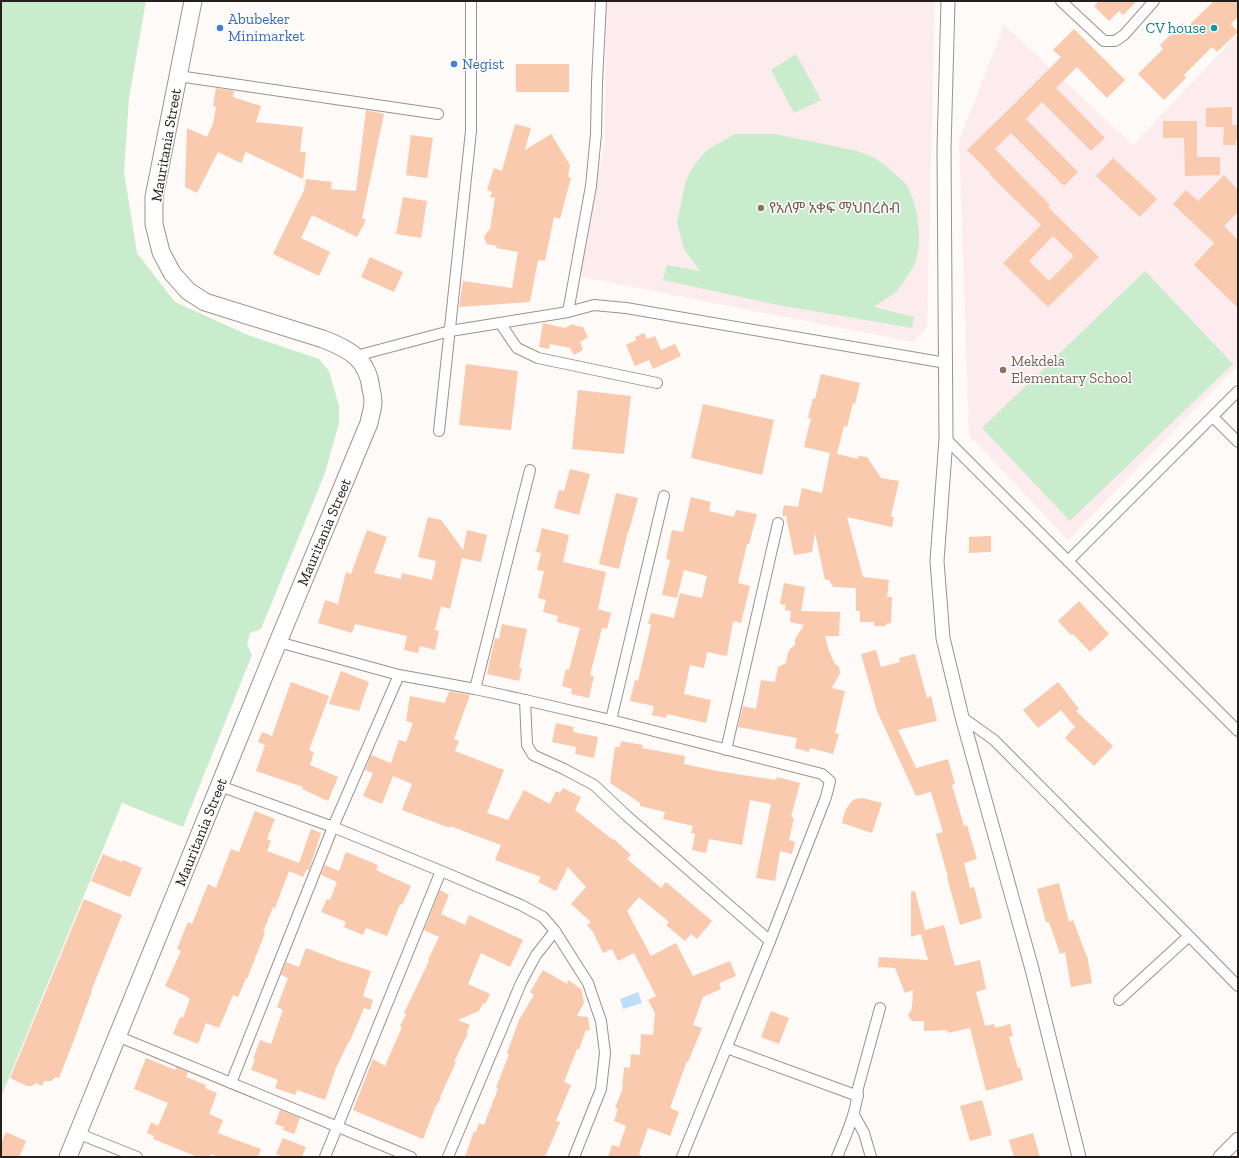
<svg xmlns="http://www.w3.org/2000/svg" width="1239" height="1158" font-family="'Zilla Slab','Noto Sans Ethiopic',serif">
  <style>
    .education { fill: #fdeced }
    .green { fill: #c9eccd }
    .water { fill: #bbdefa }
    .building { fill: #f9caad; fill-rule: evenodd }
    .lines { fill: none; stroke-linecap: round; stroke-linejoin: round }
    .minor-casing { stroke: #9f9189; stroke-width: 12 }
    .tertiary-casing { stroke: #9f9189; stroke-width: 15 }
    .primary-casing { stroke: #9f9189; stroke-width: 19 }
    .minor { stroke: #fff; stroke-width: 10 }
    .tertiary { stroke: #fff; stroke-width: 13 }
    .primary { stroke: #fff; stroke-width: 17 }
    .shop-dot { fill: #3f7fe0; stroke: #fff; stroke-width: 1.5 }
    .culture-dot { fill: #0f9aa8; stroke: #fff; stroke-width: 1.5 }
    .education-dot { fill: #8d6e63; stroke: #fff; stroke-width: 1.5 }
    .labels { text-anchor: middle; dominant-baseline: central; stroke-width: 3; stroke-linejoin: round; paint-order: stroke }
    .shop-label { font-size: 15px; fill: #366cbe; stroke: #fff; text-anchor: start }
    .culture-label { font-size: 15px; fill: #0d838f; stroke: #fff; text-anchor: end }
    .street-label { font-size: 15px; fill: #25201d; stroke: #fff }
    .education-label { font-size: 15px; fill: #785e54; stroke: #fff; text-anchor: start }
  </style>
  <rect width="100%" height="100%" fill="#fdfaf8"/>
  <g class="education">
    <polygon points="606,1 935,1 927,327 913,342 578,276 605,140"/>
    <polygon points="1004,25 1133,145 1238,34 1238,365 1068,540 969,435 959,141"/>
  </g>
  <g class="green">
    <polygon points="1,1 146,1 129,98 124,172 137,253 175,302 248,335 319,359 329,371 339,406 339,423 325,473 261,629 250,633 247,644 252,655 183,827 122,803 1,1097"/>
    <polygon points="796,54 821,100 794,113 771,70"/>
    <polygon points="735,134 775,134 857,151 875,158 886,166 907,185 913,200 917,214 919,231 919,245 916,261 909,274 896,292 874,307 914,317 912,328 783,306 663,280 667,265 700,271 684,249 677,223 686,180 690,172 699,159 707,150"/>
    <polygon points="1145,271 1233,364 1070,521 982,428"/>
  </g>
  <polygon class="water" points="638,992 642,1003 623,1009 620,999"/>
  <g class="building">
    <polygon points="1099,1 1137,1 1123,15 1119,11 1109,21 1094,6"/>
    <polygon points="1214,1 1238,1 1238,17 1231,24 1238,32 1217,52 1212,47 1184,75 1186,78 1164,100 1138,74 1163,49 1160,45 1182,23 1186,28"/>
    <path d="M 1074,29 L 1125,80 L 1107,98 L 1077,67 L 1056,88 L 1105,138 L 1091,151 L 1042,102 L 1026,119 L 1078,172 L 1064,186 L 1011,133 L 995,149 L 1050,205 L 1048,207 L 1099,257 L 1048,307 L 1003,263 L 1041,225 L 990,175 L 991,174 L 967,150 L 1008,110 L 1061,57 L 1053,50 ZM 1053,236 L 1074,256 L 1049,281 L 1029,261 Z"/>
    <rect x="516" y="64" width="53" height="28"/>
    <polygon points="216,88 234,91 233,97 261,106 256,122 303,127 300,152 306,152 303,179 246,152 241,163 218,152 197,193 185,187 187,128 207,137 213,124 216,107 213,106"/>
    <polygon points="1232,107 1232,125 1238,125 1238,141 1236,141 1236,145 1223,145 1224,127 1206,127 1206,108"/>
    <polygon points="366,110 384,114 362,218 366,220 357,237 312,215 301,238 330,252 319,276 273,254 304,190 306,179 332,182 331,189 356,191"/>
    <polygon points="1163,121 1197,121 1197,157 1220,157 1220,175 1185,176 1184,138 1163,138"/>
    <polygon points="515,124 531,128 525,150 551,134 570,165 568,177 571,178 560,219 554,217 545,261 538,260 530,302 459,307 463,281 512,288 518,252 496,248 497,246 487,244 484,238 485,235 490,229 495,198 490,197 492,192 487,190 494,168 502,171"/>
    <polygon points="411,135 433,138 427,178 406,175"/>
    <polygon points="1113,158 1157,199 1140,217 1096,176"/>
    <polygon points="1224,175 1238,190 1238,212 1224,226 1238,240 1238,308 1194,265 1214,243 1173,204 1186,190 1198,201"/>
    <polygon points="403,197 427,201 421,238 396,234"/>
    <polygon points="370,257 403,272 394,292 361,277"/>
    <polygon points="543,323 565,328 573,324 576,326 583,327 588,337 580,342 583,350 574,355 570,348 550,344 549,349 539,347"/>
    <polygon points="644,333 647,339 655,336 661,350 675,344 681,356 653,369 649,360 635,366 626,345 636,340 635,337"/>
    <polygon points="466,364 518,371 511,430 459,425"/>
    <polygon points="821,374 860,383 855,404 853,403 847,427 844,426 837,454 858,459 858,456 867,457 881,478 899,481 891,516 894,517 892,527 847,517 863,577 889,580 887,597 892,597 891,623 886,624 886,626 874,626 874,622 860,622 860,611 856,611 856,588 833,587 829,580 825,580 815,533 812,552 794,555 786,516 782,516 784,505 798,507 802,488 822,493 830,453 804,447 811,418 808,418 813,398 815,399"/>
    <polygon points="578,390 631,396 624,454 572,449"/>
    <polygon points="703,404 774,420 762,475 691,458"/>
    <polygon points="570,469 590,474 579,515 554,508 559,490 564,491"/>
    <polygon points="616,493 638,498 629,531 628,531 619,569 599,564"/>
    <polygon points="691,497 711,502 709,511 734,517 736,510 757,514 749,544 747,544 738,583 750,586 741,623 733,621 727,656 707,652 704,668 690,665 684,694 711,700 706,723 667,714 666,718 652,715 654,706 630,701 635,680 638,681 649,635 651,624 648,624 651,613 674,618 680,593 702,598 707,576 684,570 677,598 662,595 670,560 666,559 672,530 683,532"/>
    <polygon points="428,517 441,520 463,550 467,530 487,535 481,562 462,558 450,609 441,606 435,630 439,631 435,650 420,646 418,653 404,650 407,636 355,624 352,633 318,623 325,600 338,604 346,572 351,574 367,530 387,537 374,573 401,579 402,573 432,580 436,561 418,557"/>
    <polygon points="542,528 569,535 563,562 606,572 598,609 611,613 607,629 602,628 590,675 594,676 589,698 571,694 572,689 562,686 566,669 569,670 580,628 557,622 558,616 543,612 546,600 538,598 544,571 537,570 541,553 536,552"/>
    <polygon points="991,536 991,552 969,553 969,537"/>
    <polygon points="784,583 805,587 801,611 840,612 839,636 825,636 829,651 835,664 839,667 840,673 832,688 845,691 835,733 839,734 833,754 810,748 809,752 795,748 797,738 738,727 743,706 756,709 761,680 775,682 778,667 786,663 788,653 790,649 795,645 795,639 804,625 790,622 791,611 785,610 786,605 780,604"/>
    <polygon points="1079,601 1109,634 1090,652 1073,634 1071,635 1058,621"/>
    <polygon points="502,624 527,629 519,668 522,668 519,681 487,674 495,638 499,639"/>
    <polygon points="876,650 881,667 900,662 899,658 915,654 927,698 931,696 937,721 898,730 916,768 948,759 955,784 952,785 964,826 967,825 977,859 964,863 970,888 974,887 982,918 960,925 947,877 948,877 936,834 943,832 931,792 916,796 877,711 861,654"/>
    <polygon points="341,671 369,682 359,711 329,704"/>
    <polygon points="291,682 329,696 309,750 314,752 310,765 338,777 328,801 302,789 303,787 256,771 265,745 258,742 262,732 272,736"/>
    <polygon points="1058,682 1079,709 1076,711 1113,746 1094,766 1065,738 1075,727 1061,710 1038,728 1023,710"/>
    <polygon points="449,691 470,695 454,739 459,741 455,751 504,770 487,813 508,820 524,790 550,804 556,791 560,793 563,788 581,797 575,810 613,840 614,839 631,855 627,859 661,888 666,882 712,921 697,939 691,934 685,941 666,925 669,922 639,897 627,911 651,956 676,943 693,976 730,961 736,976 719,983 721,989 703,997 693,1025 702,1028 688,1062 687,1061 670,1108 679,1112 670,1136 648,1128 639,1154 642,1156 642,1157 608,1157 612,1145 619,1147 626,1126 614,1121 618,1109 615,1108 622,1091 624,1067 630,1068 631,1054 640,1055 641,1034 653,1035 655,1013 648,1000 656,996 634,953 618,961 612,949 603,953 593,932 587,925 591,922 571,904 586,887 568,867 556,891 538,882 541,877 495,860 501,845 450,826 450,828 402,810 412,784 393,776 382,804 363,796 373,773 365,770 371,755 391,763 399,740 406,742 413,723 406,721 410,696 445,703"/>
    <polygon points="556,723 574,727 573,732 598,737 594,758 575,754 576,747 552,742"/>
    <polygon points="621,741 643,745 642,748 685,756 684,764 717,771 776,780 777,777 800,783 791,817 794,818 789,840 795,842 792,854 780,851 775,881 756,878 771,804 750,800 742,845 709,839 706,853 692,850 695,834 691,833 693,826 663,819 665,812 640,806 640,803 610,783 615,747 620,747"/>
    <polygon points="862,798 882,803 872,833 842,823 845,811 851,802 855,799"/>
    <polygon points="255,811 275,819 267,839 271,841 267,851 299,863 311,829 321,833 309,870 307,869 303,877 289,871 275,908 273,907 263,932 265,933 247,979 246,978 238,997 233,995 219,1028 206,1023 198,1044 173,1034 180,1017 183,1018 190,999 188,998 188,997 165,986 181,951 177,949 188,922 192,924 208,884 216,888 231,849 239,852"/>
    <polygon points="346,852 378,865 376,870 411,886 402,905 400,904 387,936 366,928 363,935 344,927 346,922 321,912 327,899 330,900 337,882 321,875 325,865 339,871"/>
    <polygon points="103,854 122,862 123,860 142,868 130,897 91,881"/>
    <polygon points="1059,883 1069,922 1073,920 1086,955 1087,955 1092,983 1071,987 1065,952 1060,954 1049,922 1046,922 1037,889"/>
    <polygon points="440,890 449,895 441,914 465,925 469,915 523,940 510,967 481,953 468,984 490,994 485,1004 483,1003 479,1011 458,1020 470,1025 466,1033 468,1033 454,1062 456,1062 440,1097 441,1098 435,1108 423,1139 353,1110 373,1059 385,1066 402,1027 400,1026 406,1015 404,1013 429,961 428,960 439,937 424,930"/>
    <polygon points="915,891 925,930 944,925 955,966 980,960 986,989 976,992 985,1026 994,1024 995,1028 1010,1024 1013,1036 1009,1037 1018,1068 1020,1067 1023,1080 986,1091 970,1028 948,1033 947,1030 924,1031 924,1021 913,1021 911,1020 908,1016 912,1008 913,990 905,993 895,968 878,967 879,957 928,960 921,934 911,937 911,892"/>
    <polygon points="84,899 122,915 91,991 92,991 72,1045 59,1078 56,1077 51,1081 44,1081 42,1086 36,1083 32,1086 27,1086 10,1078"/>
    <polygon points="306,948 340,961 371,971 363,996 373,1000 370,1010 364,1008 350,1041 349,1041 336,1068 325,1100 297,1090 295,1095 275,1088 278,1080 251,1070 255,1059 253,1059 260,1040 271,1044 283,1010 277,1007 288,978 281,975 286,962 299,967"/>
    <polygon points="543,970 567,984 568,980 581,989 584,1003 577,1016 588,1017 590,1031 586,1030 579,1049 577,1049 564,1082 571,1085 556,1121 560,1122 545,1157 465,1157 474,1131 476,1132 479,1123 484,1125 498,1089 496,1088 509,1054 507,1053 519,1020 534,995 530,992"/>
    <polygon points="771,1011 789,1018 779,1044 761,1037"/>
    <polygon points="146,1058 175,1070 176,1067 188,1072 186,1077 206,1085 205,1088 217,1093 209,1114 223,1120 218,1133 261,1149 258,1157 219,1157 211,1154 210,1157 198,1157 153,1139 154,1136 147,1133 151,1122 158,1126 168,1103 134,1089"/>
    <polygon points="982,1100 992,1135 970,1141 960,1106"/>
    <polygon points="280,1110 300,1118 294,1134 283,1130 284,1127 275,1124"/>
    <polygon points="6,1132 26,1141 19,1157 1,1157 1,1143"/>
    <polygon points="1033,1133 1040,1157 1014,1157 1009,1140"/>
    <polygon points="283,1138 306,1147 302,1157 283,1157 276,1154"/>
  </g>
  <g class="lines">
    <defs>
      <g id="minor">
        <polyline points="1061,1 1104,41 1115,41 1124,35 1154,1"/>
        <polyline points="178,76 438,114"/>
        <polyline points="568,312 591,186 596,134 597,82 601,1"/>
        <polyline points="500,323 517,348 538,358 657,383"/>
        <polyline points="356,356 450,331 568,312 594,305 626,308 946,363"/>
        <polyline points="1213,417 1238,442"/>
        <polyline points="439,431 471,131 471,1"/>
        <polyline points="946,439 1238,731"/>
        <polyline points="1068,561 1238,391"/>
        <polyline points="278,642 399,675 475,689 525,700 611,720 822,774 830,781 826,797 770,941 682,1157"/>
        <polyline points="475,689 530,470"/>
        <polyline points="525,700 527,745 533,755 564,769 594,785 627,816 770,941"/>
        <polyline points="962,717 994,740 1189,936 1238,986"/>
        <polyline points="611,720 664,496"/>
        <polyline points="726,750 778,523"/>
        <polyline points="220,786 333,827 441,871 521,905 543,917 555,931 588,983 601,1021 605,1053 601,1089 574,1157"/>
        <polyline points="1119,1000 1189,936"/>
        <polyline points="117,1036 411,1157"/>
        <polyline points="727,1048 858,1096"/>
        <polyline points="231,1083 333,827 399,675"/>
        <polyline points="854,1115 864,1133 871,1157"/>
        <polyline points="77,1133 137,1157"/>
        <polyline points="325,1157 441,871"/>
        <polyline points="448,1157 521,983 536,955 555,931"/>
        <path d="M 837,1157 C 846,1135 857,1112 858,1088 L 880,1008"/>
      </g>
      <g id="tertiary">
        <polyline points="948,1 944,149 946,439 937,561 943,638 962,717 1032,969 1079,1157"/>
        <polyline points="1220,1157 1238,1139"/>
      </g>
      <path id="primary" d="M 68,1157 L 278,642 L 369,423 C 370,416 373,409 373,402 C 373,398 372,393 371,389 C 368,359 349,349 323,339 L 205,302 L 188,291 L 172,273 L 161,252 L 154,224 L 154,197 L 193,1"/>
    </defs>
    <use href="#minor" class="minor-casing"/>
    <use href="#tertiary" class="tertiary-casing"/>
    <use href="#primary" class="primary-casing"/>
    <use href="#minor" class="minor"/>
    <use href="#tertiary" class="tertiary"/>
    <use href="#primary" class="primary"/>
  </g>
  <g class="shop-dot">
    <circle cx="220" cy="28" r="4"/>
    <circle cx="454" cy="64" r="4"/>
  </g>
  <circle class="culture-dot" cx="1214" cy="28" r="4"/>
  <g class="education-dot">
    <circle cx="761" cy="208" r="4"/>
    <circle cx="1003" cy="370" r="4"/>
  </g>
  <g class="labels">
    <g class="shop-label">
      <text x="228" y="19">Abubeker<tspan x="228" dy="17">Minimarket</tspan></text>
      <text x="462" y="64">Negist</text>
    </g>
    <g class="culture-label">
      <text x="1206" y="28">CV house</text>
    </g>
    <g class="street-label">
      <text transform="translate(166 145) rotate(-80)">Mauritania Street</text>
      <text transform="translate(324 532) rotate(-67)">Mauritania Street</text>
      <text transform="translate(201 832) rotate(-68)">Mauritania Street</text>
    </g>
    <g class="education-label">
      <text x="769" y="208">የአለም አቀፍ ማህበረስብ</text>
      <text x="1011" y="361">Mekdela<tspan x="1011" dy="17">Elementary School</tspan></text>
    </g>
  </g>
  <rect width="1239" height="1158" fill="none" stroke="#25201d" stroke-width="4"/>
</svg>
